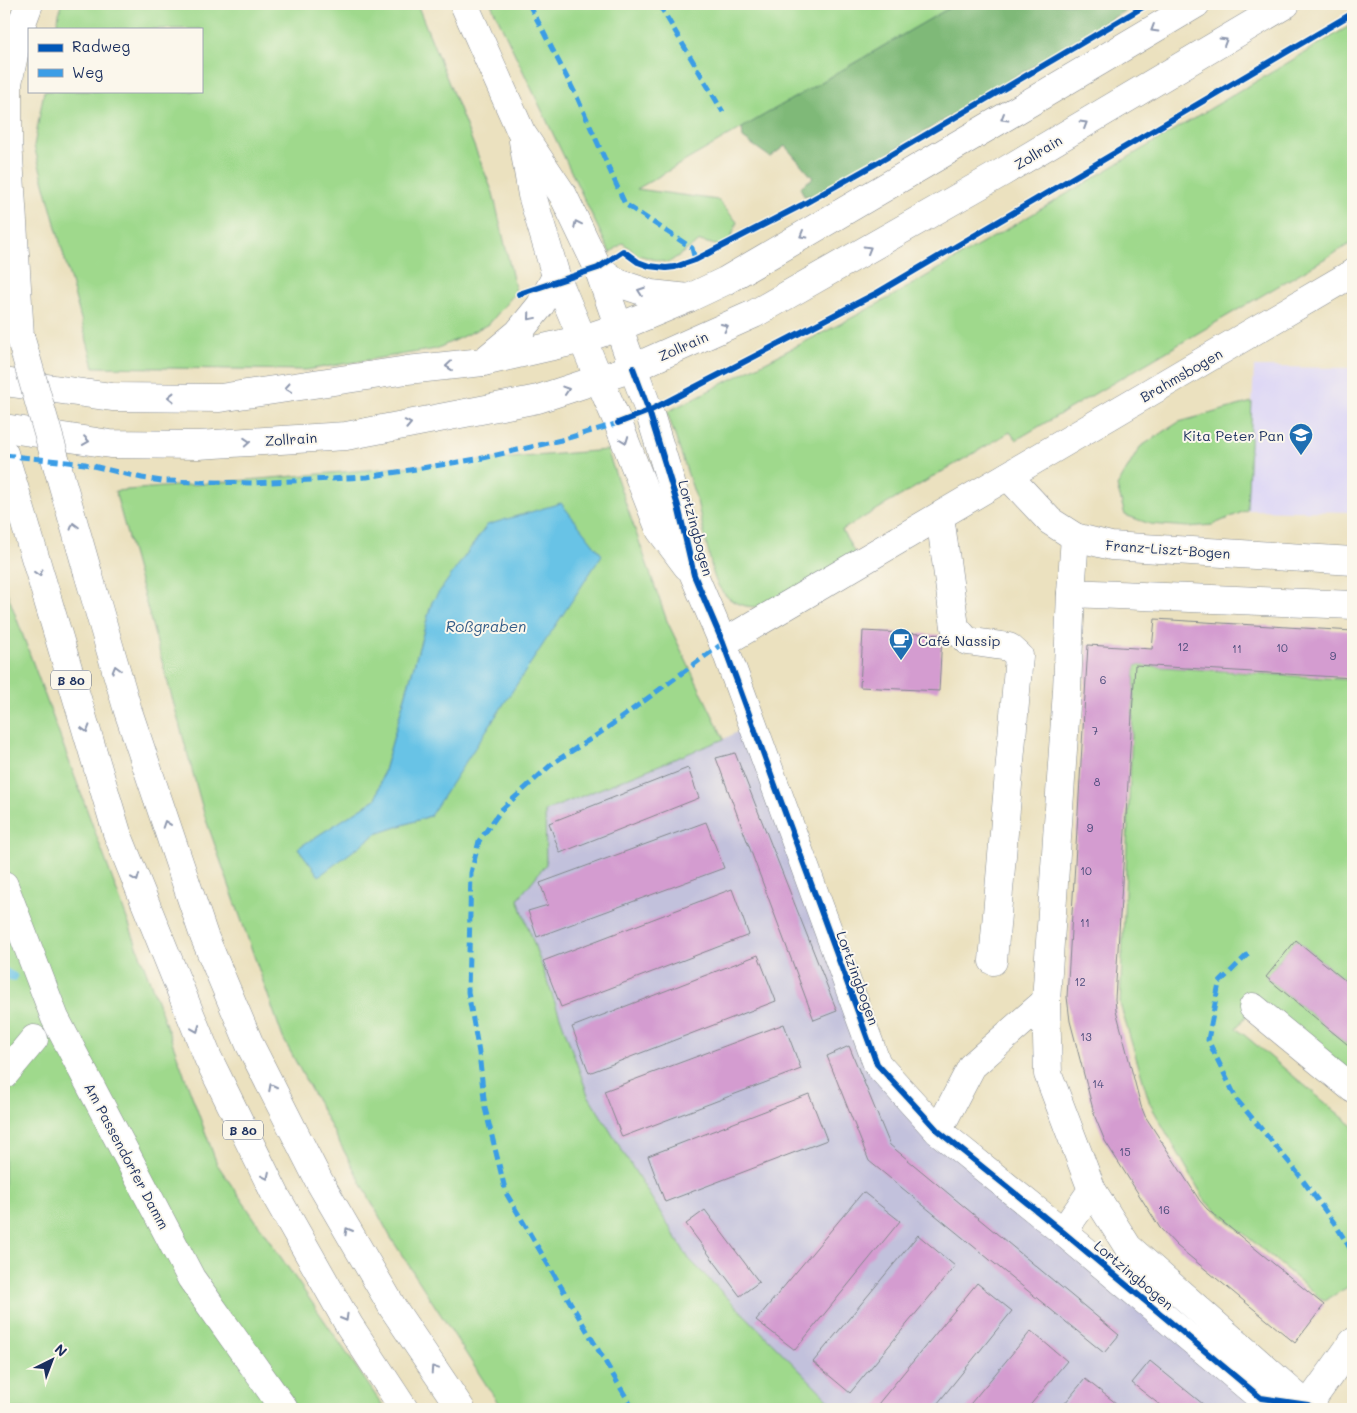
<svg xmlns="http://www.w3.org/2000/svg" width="1357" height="1413" font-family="Mali,sans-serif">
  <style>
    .built { fill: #dcd5f6 }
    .industrial { fill: #c2c1dc }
    .green { fill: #9fd98c; stroke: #5d8475; fill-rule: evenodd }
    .forest { fill: #7fb978; stroke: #4d746b }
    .water { fill: #68c3e6; stroke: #4279a2 }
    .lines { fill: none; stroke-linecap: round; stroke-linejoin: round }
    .stream { stroke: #68c3e6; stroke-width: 9 }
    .building { fill: #d49cd0 }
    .minor-casing { stroke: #83888e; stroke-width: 29 }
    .major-casing { stroke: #83888e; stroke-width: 29 }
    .highway-casing { stroke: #83888e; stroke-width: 29 }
    .minor { stroke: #fff; stroke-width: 28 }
    .major { stroke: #fff; stroke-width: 28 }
    .highway { stroke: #fff; stroke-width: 28 }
    .highway-bridge-casing { stroke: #83888e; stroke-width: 29; stroke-linecap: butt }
    .highway-bridge { stroke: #fff; stroke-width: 28 }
    .quiet { stroke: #3b9de6; stroke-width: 5; stroke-dasharray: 10 5; stroke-linecap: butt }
    .cycleway-casing { stroke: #fbf7ec; stroke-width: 9 }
    .cycleway { stroke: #0057b8; stroke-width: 6 }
    .oneway { stroke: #8d97ae }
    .labels { text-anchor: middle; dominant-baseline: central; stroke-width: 4; stroke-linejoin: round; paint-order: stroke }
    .number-label { font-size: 11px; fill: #494a7a }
    .shield { fill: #fbf7ec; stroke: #5e6b89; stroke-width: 1 }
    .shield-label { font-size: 12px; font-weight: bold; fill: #1b2f5e }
    .street-label { font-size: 14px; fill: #1b2f5e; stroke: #fbf7ec }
    .poi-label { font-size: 14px; fill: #1b2f5e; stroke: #fbf7ec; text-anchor: end }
    .water-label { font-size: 15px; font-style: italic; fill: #325b87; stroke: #fbf7ec }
  </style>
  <rect width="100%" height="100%" fill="#fbf7ec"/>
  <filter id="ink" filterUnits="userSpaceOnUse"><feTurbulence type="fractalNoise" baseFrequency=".02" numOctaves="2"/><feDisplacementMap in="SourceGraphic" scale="10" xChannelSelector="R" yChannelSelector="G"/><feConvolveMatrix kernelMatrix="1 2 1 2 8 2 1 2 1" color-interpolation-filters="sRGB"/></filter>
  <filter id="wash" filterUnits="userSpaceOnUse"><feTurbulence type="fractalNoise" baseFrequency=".0096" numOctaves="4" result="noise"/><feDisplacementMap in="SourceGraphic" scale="20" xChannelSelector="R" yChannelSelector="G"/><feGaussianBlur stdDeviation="1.12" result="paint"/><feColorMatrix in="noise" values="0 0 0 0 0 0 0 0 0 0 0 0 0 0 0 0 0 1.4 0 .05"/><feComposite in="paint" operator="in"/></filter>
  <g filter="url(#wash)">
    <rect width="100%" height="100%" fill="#ebe1bf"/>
    <polygon class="built" points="1254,367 1353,368 1353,512 1247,510"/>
    <polygon class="industrial" points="752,724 877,1065 1063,1232 1314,1409 838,1409 689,1259 588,1095 518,899 546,864 545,811 724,739"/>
    <g class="green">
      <polygon points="61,4 417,4 493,193 516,292 489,324 436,349 306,370 94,367 34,146 44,91 201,91 201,29 56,29"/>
      <polygon points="491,4 956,4 637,189 718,200 737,222 727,248 700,241 668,263 638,255 623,243 610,253"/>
      <path d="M 1353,24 L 1353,242 L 1016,440 L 1010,432 L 842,530 L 856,555 L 765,606 C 739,610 721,599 713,573 L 697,501 L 667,412 L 840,324 L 889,298 L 1031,215 Z"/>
      <polygon points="1252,402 1247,510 1212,525 1188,527 1150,524 1125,515 1117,486 1140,447 1179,422"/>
      <path d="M 607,450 L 667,621 L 724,739 L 545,811 L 546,864 L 518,899 L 588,1095 L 689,1259 L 838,1409 L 502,1409 L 391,1238 L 283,1038 L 205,817 L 115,491 ZM 432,602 L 430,816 L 376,834 L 298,849 L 376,799 Z"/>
      <polygon points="4,584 217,1164 385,1409 4,1409"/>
      <polygon points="1135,665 1353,680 1353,987 1296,940 1266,977 1353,1049 1353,1076 1248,1014 1236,1028 1353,1126 1353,1284 1324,1301 1206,1202 1150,1104 1120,1004"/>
    </g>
    <polygon class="forest" points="956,4 1136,4 820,195 804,196 800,187 813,178 785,146 770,157 743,138 742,128"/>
    <polygon class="water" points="561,503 602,555 430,816 376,834 319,876 298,848 376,799 432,602 487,525"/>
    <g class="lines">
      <polyline class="stream" points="4,972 13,977"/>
    </g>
    <g id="blocks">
      <g class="building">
        <polygon points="1155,619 1353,631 1353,678 1135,665 1115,999 1116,1010 1141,1106 1145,1116 1200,1201 1207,1209 1324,1305 1295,1343 1177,1246 1160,1228 1105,1141 1095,1117 1070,1021 1067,997 1088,645 1152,649"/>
        <polygon points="863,631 942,635 939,691 860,687"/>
        <polygon points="735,753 837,1011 814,1020 716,758"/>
        <polygon points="688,768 699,798 560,853 549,823"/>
        <polygon points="706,822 724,868 537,937 528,911 548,905 540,883"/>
        <polygon points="732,889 749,935 561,1007 543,961"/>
        <polygon points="1296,940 1353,987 1353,1049 1266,977"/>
        <polygon points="758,955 776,1001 589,1073 572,1027"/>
        <polygon points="784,1024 801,1069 622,1137 604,1091"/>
        <polygon points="849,1046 890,1145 1119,1335 1104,1353 869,1161 827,1056"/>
        <polygon points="809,1094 827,1140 665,1202 648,1156"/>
        <polygon points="863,1192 900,1221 795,1350 756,1320"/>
        <polygon points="705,1210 759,1282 740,1296 686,1224"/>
        <polygon points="918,1235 955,1266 850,1393 813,1362"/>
        <polygon points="977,1283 1012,1311 933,1409 874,1409"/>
        <polygon points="1031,1331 1067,1361 1027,1409 966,1409"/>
        <polygon points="1150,1361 1209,1409 1165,1409 1132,1383"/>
        <polygon points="1085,1379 1121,1407 1119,1409 1060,1409"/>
      </g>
    </g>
  </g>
  <g filter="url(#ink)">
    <use href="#blocks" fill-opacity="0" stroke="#83888e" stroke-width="1"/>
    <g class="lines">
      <defs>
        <g id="minor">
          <polyline points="633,368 649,411 678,506 694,575 723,643 877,1064 938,1131 1063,1232 1261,1398 1308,1405 1314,1409"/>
          <polyline points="599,379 618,423 660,530 687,566"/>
          <polyline points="1008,476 1050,521 1075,537 1111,546 1353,561"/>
          <polyline points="940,516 955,627 967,641 1009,647 1019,656 993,961"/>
          <polyline points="1075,537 1071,593 1353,605"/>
          <polyline points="723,643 1353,273"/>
          <polyline points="4,885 55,1018 191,1278 284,1409"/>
          <polyline points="1253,1007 1353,1089"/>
          <polyline points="4,1075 34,1039"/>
          <polyline points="938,1131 972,1066 1046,1001"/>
          <polyline points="1092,1190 1128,1247 1294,1394 1308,1405 1353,1342"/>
          <polyline points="1063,1232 1092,1190 1048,1074 1046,1001 1067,690 1071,593"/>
        </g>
        <g id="major">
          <polyline points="4,382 112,397 220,398 407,370 483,362 583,339 619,327 689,298 725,281 1046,93 1196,4"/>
          <polyline points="4,428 110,444 198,445 346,436 538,399 633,368 754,314 1003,172 1286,4"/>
        </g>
        <g id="highway">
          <polyline points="464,4 521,132 563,195 598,268 633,368"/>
          <polyline points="523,141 532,195 556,276 599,379"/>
          <polyline points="598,268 618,283 651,294 689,298"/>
          <polyline points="20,336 8,141 8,83 19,31 29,4"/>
          <polyline points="483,362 518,333 540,306 556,276"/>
          <polyline points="4,453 117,833 208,1058 277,1198 349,1325 404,1409"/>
          <polyline points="88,573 128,711 204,936 250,1045 319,1181 393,1308 461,1409"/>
        </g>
      </defs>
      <use href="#minor" class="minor-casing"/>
      <use href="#major" class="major-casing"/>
      <use href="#highway" class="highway-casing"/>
      <use href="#minor" class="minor"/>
      <use href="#major" class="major"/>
      <use href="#highway" class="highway"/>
      <defs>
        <polyline id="highway-bridge" points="20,336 88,573"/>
      </defs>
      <use href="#highway-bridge" class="highway-bridge-casing"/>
      <use href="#highway-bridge" class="highway-bridge"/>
      <g class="quiet">
        <polyline points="529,4 577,97 625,204 692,248 695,260"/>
        <polyline points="659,4 723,112"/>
        <polyline points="4,455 85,464 142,478 162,481 254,483 367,477 483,458 561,440 622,422"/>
        <polyline points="1248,954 1219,983 1208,1040 1237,1100 1293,1167 1335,1224 1353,1253"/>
        <polyline points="633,1409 506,1193 485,1108 479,1053 468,992 471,873 479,841 502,809 553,763 603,731 723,643"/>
      </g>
      <defs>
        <g id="cycleway">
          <polyline points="519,294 598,268 623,251 638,262 649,266 666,268 675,267 695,260 802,205 886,158 1148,4"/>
          <polyline points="633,368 649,411 678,506 694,575 723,643 877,1064 938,1131 1063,1232 1261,1398 1308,1405 1314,1409"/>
          <polyline points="618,423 649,411 875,294 1353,13"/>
        </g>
      </defs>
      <use href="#cycleway" class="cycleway-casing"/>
      <use href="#cycleway" class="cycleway"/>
    </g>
    <defs><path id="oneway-chevron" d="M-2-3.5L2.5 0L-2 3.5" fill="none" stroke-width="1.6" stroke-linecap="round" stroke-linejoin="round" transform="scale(1.25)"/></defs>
    <g class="oneway">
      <use href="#oneway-chevron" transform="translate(1154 29) rotate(149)"/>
      <use href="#oneway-chevron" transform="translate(1224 41) rotate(-31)"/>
      <use href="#oneway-chevron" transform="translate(1004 118) rotate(150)"/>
      <use href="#oneway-chevron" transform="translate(1084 124) rotate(-31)"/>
      <use href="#oneway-chevron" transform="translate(577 224) rotate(-116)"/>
      <use href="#oneway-chevron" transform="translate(803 235) rotate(150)"/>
      <use href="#oneway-chevron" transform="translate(868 249) rotate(-30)"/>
      <use href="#oneway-chevron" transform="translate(641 291) rotate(-160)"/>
      <use href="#oneway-chevron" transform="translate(531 317) rotate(130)"/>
      <use href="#oneway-chevron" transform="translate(725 327) rotate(-25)"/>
      <use href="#oneway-chevron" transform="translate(449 366) rotate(174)"/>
      <use href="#oneway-chevron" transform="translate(288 388) rotate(172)"/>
      <use href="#oneway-chevron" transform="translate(566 390) rotate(-18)"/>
      <use href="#oneway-chevron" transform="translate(171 397) rotate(-180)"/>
      <use href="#oneway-chevron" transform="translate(408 424) rotate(-11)"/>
      <use href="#oneway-chevron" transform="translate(625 440) rotate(69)"/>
      <use href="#oneway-chevron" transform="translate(86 441) rotate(8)"/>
      <use href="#oneway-chevron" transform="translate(247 442) rotate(-4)"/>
      <use href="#oneway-chevron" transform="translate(74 526) rotate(-106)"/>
      <use href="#oneway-chevron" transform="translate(39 573) rotate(73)"/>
      <use href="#oneway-chevron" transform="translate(116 669) rotate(-106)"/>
      <use href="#oneway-chevron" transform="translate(86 729) rotate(73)"/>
      <use href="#oneway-chevron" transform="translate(166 824) rotate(-109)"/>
      <use href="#oneway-chevron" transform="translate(136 878) rotate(68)"/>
      <use href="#oneway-chevron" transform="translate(196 1029) rotate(68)"/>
      <use href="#oneway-chevron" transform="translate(272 1087) rotate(-117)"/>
      <use href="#oneway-chevron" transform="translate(266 1176) rotate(64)"/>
      <use href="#oneway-chevron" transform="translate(348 1231) rotate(-120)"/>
      <use href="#oneway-chevron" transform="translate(345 1318) rotate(60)"/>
      <use href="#oneway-chevron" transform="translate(434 1369) rotate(-124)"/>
    </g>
  </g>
  <defs>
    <symbol id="school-pin" viewBox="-11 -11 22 30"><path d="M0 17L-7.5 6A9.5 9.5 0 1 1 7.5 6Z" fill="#1f6fb2" stroke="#fbf7ec"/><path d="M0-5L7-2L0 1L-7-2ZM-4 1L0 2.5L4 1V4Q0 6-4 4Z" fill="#fff"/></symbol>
    <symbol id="cafe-pin" viewBox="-11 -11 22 30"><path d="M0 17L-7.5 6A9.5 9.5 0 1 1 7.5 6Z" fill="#1f6fb2" stroke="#fbf7ec"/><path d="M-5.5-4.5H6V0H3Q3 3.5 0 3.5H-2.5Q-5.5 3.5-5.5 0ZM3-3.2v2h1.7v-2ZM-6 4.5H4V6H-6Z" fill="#fff"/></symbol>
  </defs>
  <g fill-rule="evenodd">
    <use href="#school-pin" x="1287" y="421" width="28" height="38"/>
    <use href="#cafe-pin" x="887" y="626" width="28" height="38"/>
  </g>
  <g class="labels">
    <g class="number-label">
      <text x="1183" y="646">12</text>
      <text x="1282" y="647">10</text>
      <text x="1237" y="648">11</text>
      <text x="1333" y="655">9</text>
      <text x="1103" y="679">6</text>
      <text x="1095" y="730">7</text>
      <text x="1097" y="781">8</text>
      <text x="1090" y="827">9</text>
      <text x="1086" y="870">10</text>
      <text x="1085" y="922">11</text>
      <text x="1080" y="981">12</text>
      <text x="1086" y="1036">13</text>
      <text x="1098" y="1083">14</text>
      <text x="1125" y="1151">15</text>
      <text x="1164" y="1209">16</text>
    </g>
    <g class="shield">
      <rect x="51" y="670.5" width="40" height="19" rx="4"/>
      <rect x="223" y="1120.5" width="40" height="19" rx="4"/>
    </g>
    <g class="shield-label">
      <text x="71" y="680">B 80</text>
      <text x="243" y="1130">B 80</text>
    </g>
    <g class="street-label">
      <text transform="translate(1038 152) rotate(-31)">Zollrain</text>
      <text transform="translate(683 346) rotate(-24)">Zollrain</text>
      <text transform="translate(1181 375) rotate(-30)">Brahmsbogen</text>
      <text transform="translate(291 439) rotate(-4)">Zollrain</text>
      <text transform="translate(696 528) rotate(75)">Lortzingbogen</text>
      <text transform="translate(1168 549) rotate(4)">Franz-Liszt-Bogen</text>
      <text transform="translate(858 978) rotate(70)">Lortzingbogen</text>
      <text transform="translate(127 1156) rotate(62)">Am Passendorfer Damm</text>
      <text transform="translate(1134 1275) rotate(40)">Lortzingbogen</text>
    </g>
    <g class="poi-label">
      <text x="1284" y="435">Kita Peter Pan</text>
      <text x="918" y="640" text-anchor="start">Café Nassip</text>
    </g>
    <g class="water-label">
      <text x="486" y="626">Roßgraben</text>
    </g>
  </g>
  <rect width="1357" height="1413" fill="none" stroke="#fbf7ec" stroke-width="20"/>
  <rect x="28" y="28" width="175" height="65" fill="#fbf7ec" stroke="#a1a7b3"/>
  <rect x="38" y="44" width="25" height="8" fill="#0057b8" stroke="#a1a7b3"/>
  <text x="72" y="52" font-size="15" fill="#1b2f5e">Radweg</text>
  <rect x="38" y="69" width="25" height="8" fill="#3b9de6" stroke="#a1a7b3"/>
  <text x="72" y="78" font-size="15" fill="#1b2f5e">Weg</text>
  <g transform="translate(52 1360) rotate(42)" stroke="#fbf7ec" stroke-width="4" paint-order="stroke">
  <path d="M0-4L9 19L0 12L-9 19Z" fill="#1b2f5e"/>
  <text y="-8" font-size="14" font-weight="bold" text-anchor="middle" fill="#1b2f5e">N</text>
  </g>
</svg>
